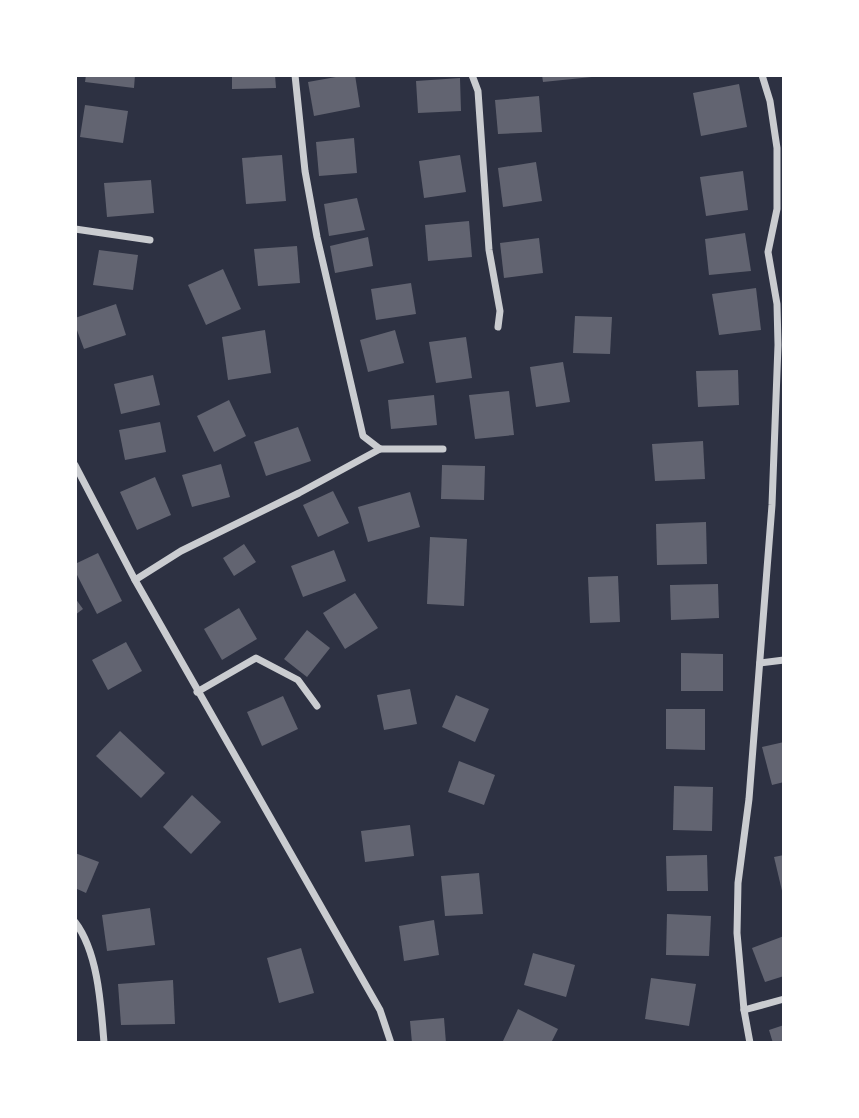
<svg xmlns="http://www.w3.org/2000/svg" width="859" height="1118" font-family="Arial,sans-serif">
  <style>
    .building { fill: #626471 }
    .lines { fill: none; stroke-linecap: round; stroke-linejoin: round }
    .minor { stroke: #caccd0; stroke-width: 7 }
  </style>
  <rect width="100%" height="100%" fill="#2d3142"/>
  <g class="building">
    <polygon points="86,75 135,75 134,88 85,82"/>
    <polygon points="232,75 275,75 276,88 232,89"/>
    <polygon points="347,75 355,75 360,107 314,116 308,82"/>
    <polygon points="542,75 592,75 592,77 543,82"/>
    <polygon points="460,78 461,111 418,113 416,81"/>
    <polygon points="739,84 747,127 701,136 693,93"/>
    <polygon points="539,96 542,132 498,134 495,100"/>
    <polygon points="85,105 128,111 123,143 80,137"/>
    <polygon points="354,138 357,173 319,176 316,142"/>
    <polygon points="282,155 286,201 246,204 242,158"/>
    <polygon points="460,155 466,192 424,198 419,161"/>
    <polygon points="536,162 542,201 503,207 498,168"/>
    <polygon points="743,171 748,210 706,216 700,177"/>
    <polygon points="151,180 154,213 107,217 104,183"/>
    <polygon points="357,198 365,230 329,236 324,204"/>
    <polygon points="469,221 472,257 428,261 425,225"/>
    <polygon points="745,233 751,271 709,275 705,239"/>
    <polygon points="368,237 373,266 335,273 330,246"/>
    <polygon points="539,238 543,273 504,278 500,243"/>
    <polygon points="297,246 300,283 258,286 254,249"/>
    <polygon points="99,250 138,255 133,290 93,285"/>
    <polygon points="223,269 241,309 206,325 188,285"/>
    <polygon points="411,283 416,314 376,320 371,289"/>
    <polygon points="756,288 761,330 719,335 712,294"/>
    <polygon points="116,304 126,335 84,349 75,325 75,318"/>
    <polygon points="575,316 612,317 610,354 573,353"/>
    <polygon points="265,330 271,373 228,380 222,337"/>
    <polygon points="395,330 404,363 368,372 360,340"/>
    <polygon points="466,337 472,378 436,383 429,342"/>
    <polygon points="563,362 570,402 536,407 530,367"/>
    <polygon points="738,370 739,405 698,407 696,371"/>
    <polygon points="153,375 160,405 121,414 114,384"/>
    <polygon points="509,391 514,435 475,439 469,395"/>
    <polygon points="434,395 437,425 391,429 388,400"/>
    <polygon points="229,400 246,436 214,452 197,416"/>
    <polygon points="160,422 166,452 125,460 119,430"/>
    <polygon points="298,427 311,461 266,476 254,442"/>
    <polygon points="703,441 705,479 655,481 652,444"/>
    <polygon points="221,464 230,497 192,507 182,475"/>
    <polygon points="442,465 485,466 484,500 441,499"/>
    <polygon points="155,477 171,515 137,530 120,492"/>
    <polygon points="333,491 349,523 318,537 303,505"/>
    <polygon points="410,492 420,527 368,542 358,507"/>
    <polygon points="706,522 707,564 657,565 656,524"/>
    <polygon points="430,537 467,539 464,606 427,604"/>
    <polygon points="244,544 256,562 234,576 223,558"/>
    <polygon points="334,550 346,581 303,597 291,566"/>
    <polygon points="98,553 122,601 97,614 75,571 75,564"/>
    <polygon points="618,576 620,622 590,623 588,577"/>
    <polygon points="718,584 719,618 671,620 670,585"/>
    <polygon points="355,593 378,628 345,649 323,613"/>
    <polygon points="75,598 83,609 75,615"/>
    <polygon points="239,608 257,639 222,660 204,629"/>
    <polygon points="307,630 330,648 307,677 284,659"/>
    <polygon points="126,642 142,671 108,690 92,660"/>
    <polygon points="681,653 723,654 723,691 681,691"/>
    <polygon points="410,689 417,724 384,730 377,695"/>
    <polygon points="456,695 489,709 475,742 442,727"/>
    <polygon points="283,696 298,729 262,746 247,712"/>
    <polygon points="666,709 705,709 705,750 666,749"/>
    <polygon points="120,731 165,773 141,798 96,756"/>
    <polygon points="784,742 784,782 772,785 762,747"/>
    <polygon points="459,761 495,775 484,805 448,792"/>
    <polygon points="674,786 713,787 712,831 673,830"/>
    <polygon points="192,795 221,822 191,854 163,827"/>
    <polygon points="410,825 414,856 365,862 361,831"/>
    <polygon points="75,853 99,862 86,893 75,888"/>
    <polygon points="707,855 708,891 667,891 666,856"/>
    <polygon points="784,855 784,895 783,895 774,857"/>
    <polygon points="479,873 483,914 445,916 441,876"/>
    <polygon points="150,908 155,945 107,951 102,915"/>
    <polygon points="667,914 711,916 709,956 666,955"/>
    <polygon points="434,920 439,955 404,961 399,926"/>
    <polygon points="784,936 784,976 765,982 752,948"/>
    <polygon points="301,948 314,993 279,1003 267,958"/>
    <polygon points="533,953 575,965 566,997 524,985"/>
    <polygon points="651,978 696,984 689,1026 645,1019"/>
    <polygon points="173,980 175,1024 121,1025 118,984"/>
    <polygon points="518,1009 558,1029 551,1043 503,1041"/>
    <polygon points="444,1018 446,1043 412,1043 410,1021"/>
    <polygon points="784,1025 784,1043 773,1043 769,1030"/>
  </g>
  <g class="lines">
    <g class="minor">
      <polyline points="295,75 305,171 317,237 363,436 380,449 443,449"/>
      <polyline points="472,75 478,91 489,250 500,311 498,327"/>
      <polyline points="75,229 150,240"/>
      <polyline points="75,465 135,580 380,1010 391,1043"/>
      <polyline points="135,580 181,551 299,493 380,449"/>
      <polyline points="760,663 784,660"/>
      <polyline points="197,692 256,658 298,680 317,706"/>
      <path d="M 75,922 C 98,952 101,1005 104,1043"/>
      <polyline points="744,1010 784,999"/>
      <polyline points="750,1043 744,1010 737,933 738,883 749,799 772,505 778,345 777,304 768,252 777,209 777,148 770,101 762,75"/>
    </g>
  </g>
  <rect width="859" height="1118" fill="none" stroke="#ffffff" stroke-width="154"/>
</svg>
